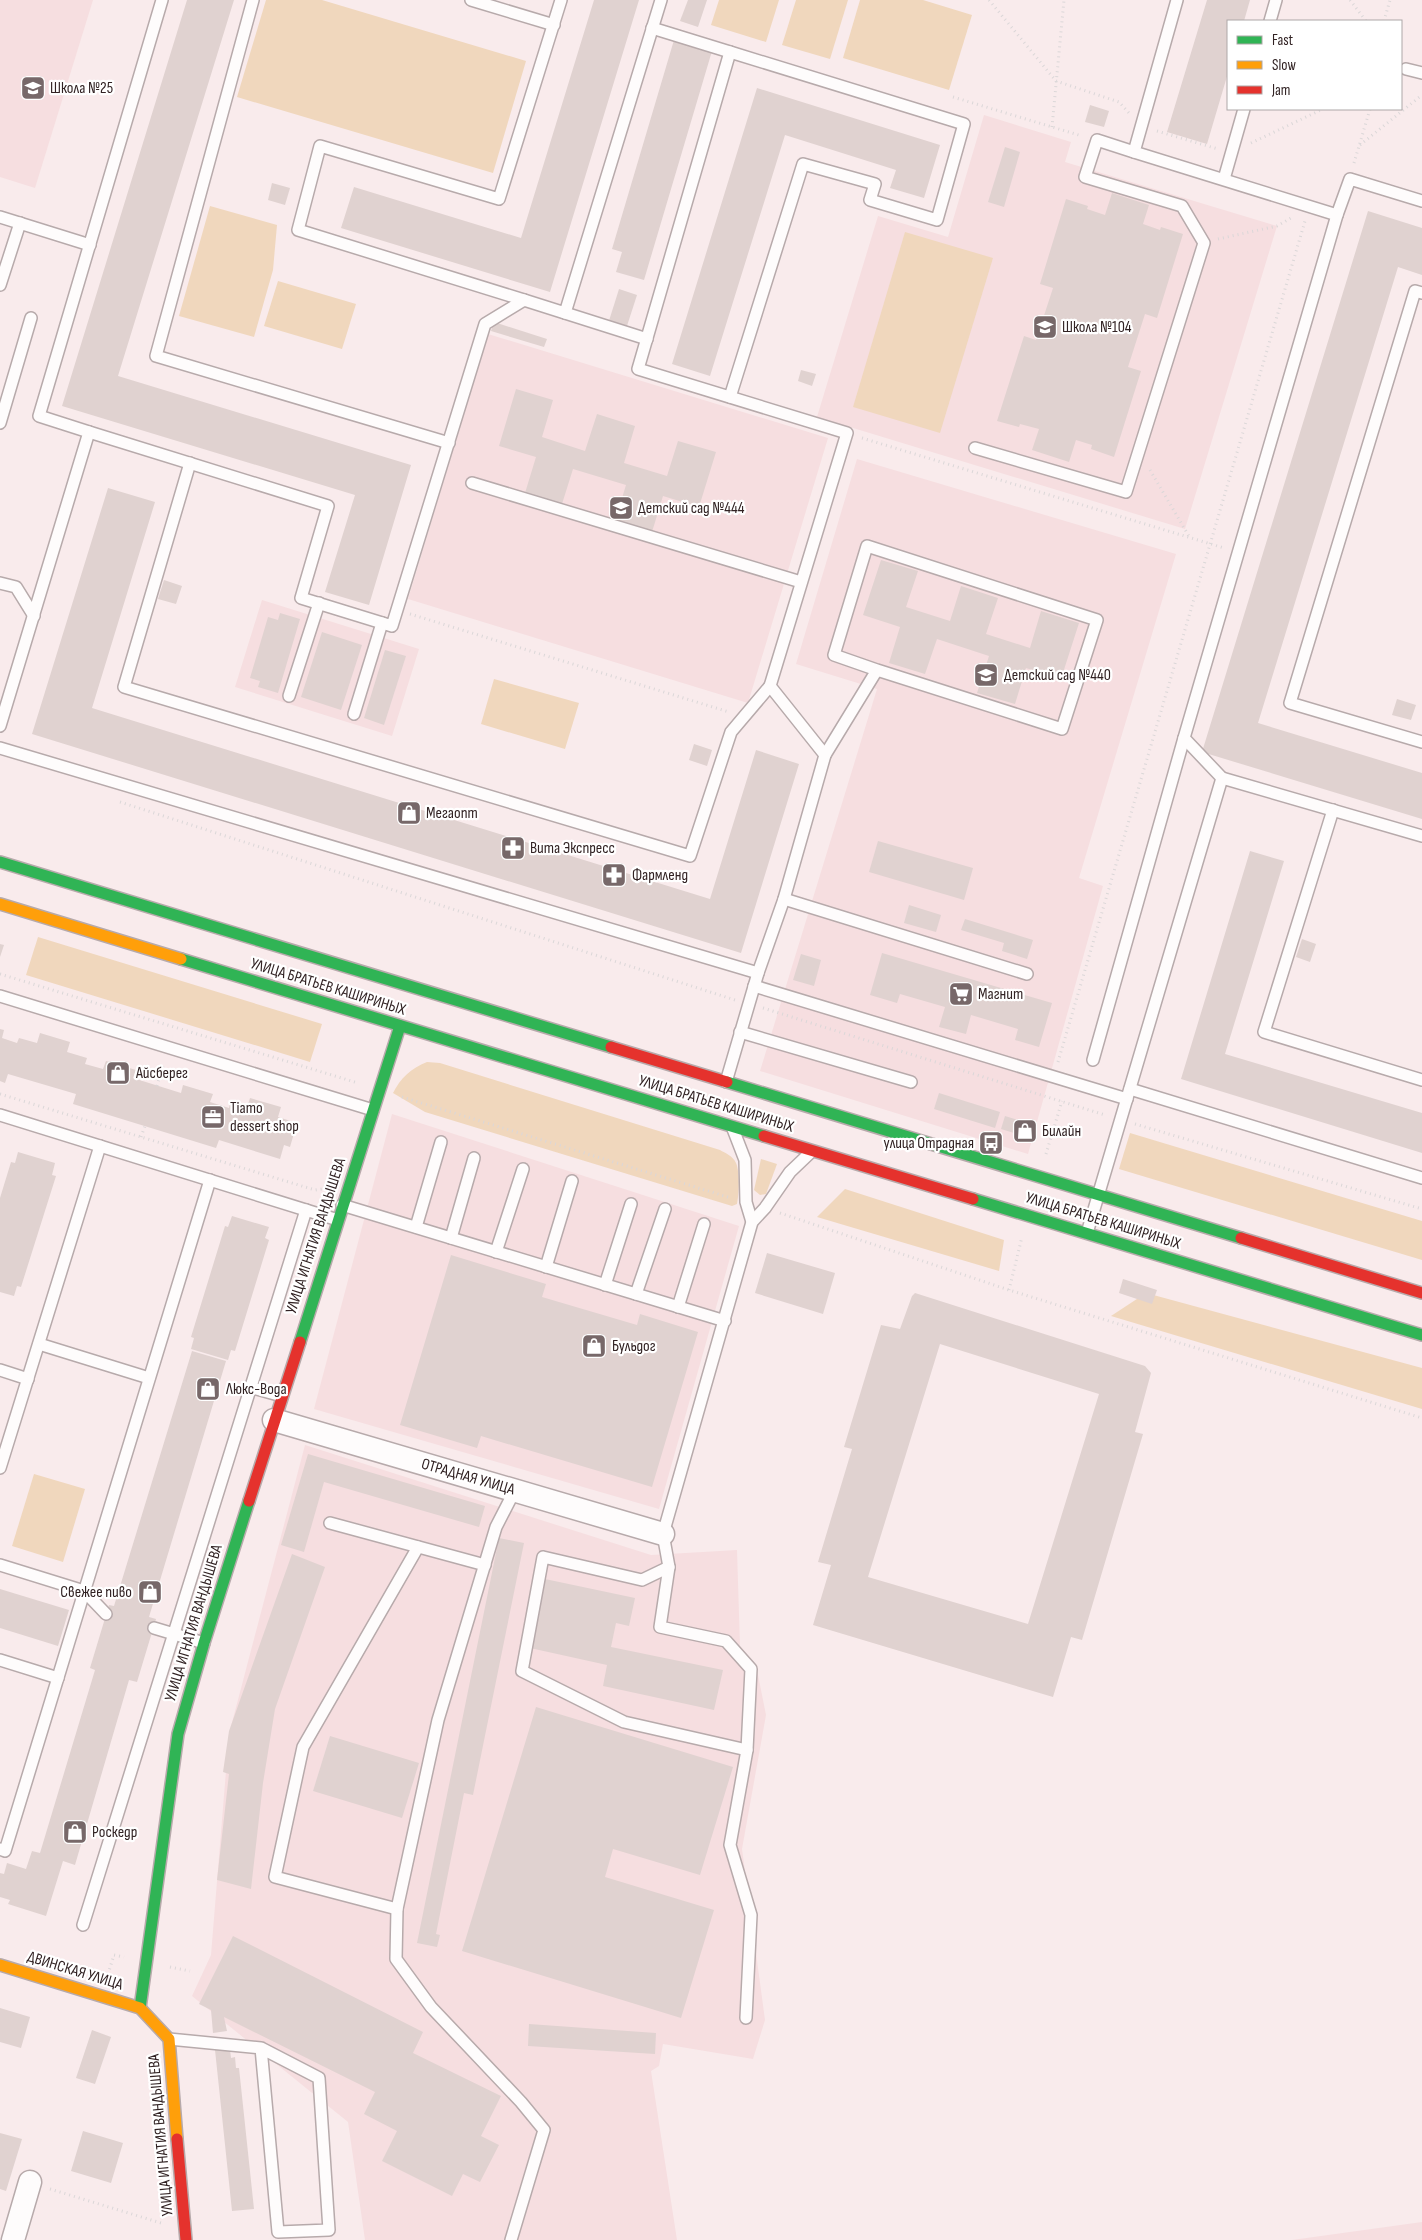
<svg xmlns="http://www.w3.org/2000/svg" width="1422" height="2240" font-family="'Sofia Sans Condensed',sans-serif">
  <style>
    .built { fill: #f6dee0 }
    .green { fill: #f0d7bd }
    .building { fill: #e0d2d0; fill-rule: evenodd }
    .lines { fill: none; stroke-linecap: round; stroke-linejoin: round }
    .lane-casing { stroke: #b7aaab; stroke-width: 14 }
    .street-casing { stroke: #b7aaab; stroke-width: 25 }
    .fast-casing { stroke: #b7aaab; stroke-width: 14 }
    .slow-casing { stroke: #b7aaab; stroke-width: 14 }
    .jam-casing { stroke: #b7aaab; stroke-width: 14 }
    .path { stroke: #dbd7d8; stroke-width: 3; stroke-dasharray: 1 4; stroke-linecap: butt }
    .lane { stroke: #fefcfc; stroke-width: 11 }
    .street { stroke: #fefcfc; stroke-width: 22 }
    .fast { stroke: #30b455; stroke-width: 11 }
    .slow { stroke: #ff9f0a; stroke-width: 11 }
    .jam { stroke: #e5322d; stroke-width: 11 }
    .labels { text-anchor: middle; dominant-baseline: central; stroke-width: 4.5; stroke-linejoin: round; paint-order: stroke }
    .poi-label { font-size: 16px; fill: #312223; stroke: #fff; text-anchor: start }
    .street-label { font-size: 16px; fill: #312223; stroke: #fff }
  </style>
  <rect width="100%" height="100%" fill="#f9ebec"/>
  <g class="built">
    <polygon points="0,0 93,0 35,188 0,177"/>
    <polygon points="984,115 1071,142 1065,162 1277,226 1185,529 817,417 878,216 948,237"/>
    <polygon points="488,334 828,438 748,703 408,599"/>
    <polygon points="857,459 1176,554 1079,878 1103,886 1028,1154 760,1071 877,689 796,664"/>
    <polygon points="262,600 419,649 392,736 235,687"/>
    <polygon points="392,1114 739,1226 659,1509 314,1409"/>
    <polygon points="305,1445 651,1555 737,1550 740,1646 756,1665 766,1715 742,1849 765,2020 753,2059 663,2044 659,2066 651,2071 677,2240 365,2240 348,2122 192,1996 211,1955 229,1734"/>
    <polygon points="1422,2222 1422,2240 1292,2240"/>
  </g>
  <g class="green">
    <polygon points="266,0 322,0 526,61 493,173 237,97"/>
    <polygon points="719,0 779,0 766,42 711,25"/>
    <polygon points="796,0 848,0 830,59 782,45"/>
    <polygon points="860,0 923,0 972,15 949,90 843,58"/>
    <polygon points="210,206 277,225 273,270 254,337 179,316"/>
    <polygon points="905,232 993,258 940,433 853,407"/>
    <polygon points="278,281 356,304 342,349 264,326"/>
    <polygon points="494,679 579,703 565,749 481,724"/>
    <polygon points="38,937 322,1024 310,1062 26,975"/>
    <path d="M 427,1062 L 440,1063 L 720,1150 C 725,1153 733,1156 736,1163 C 740,1172 739,1194 737,1204 L 732,1206 L 425,1112 L 393,1093 C 400,1079 411,1068 427,1062 Z"/>
    <polygon points="1130,1133 1422,1221 1422,1260 1119,1169"/>
    <polygon points="761,1159 777,1164 766,1194 760,1195 754,1190"/>
    <polygon points="845,1189 1004,1240 999,1271 817,1217"/>
    <polygon points="1146,1293 1422,1368 1422,1409 1111,1316"/>
    <polygon points="34,1474 85,1489 63,1562 12,1546"/>
  </g>
  <g class="building">
    <polygon points="187,0 234,0 118,376 411,465 369,605 325,592 355,495 62,406"/>
    <polygon points="594,0 639,0 550,292 341,228 354,187 521,238"/>
    <polygon points="688,0 707,0 698,27 680,21"/>
    <polygon points="1207,0 1250,0 1244,21 1228,21 1228,73 1207,144 1167,132"/>
    <polygon points="674,40 712,51 644,280 616,272 622,252 612,249"/>
    <polygon points="757,88 940,145 924,198 890,188 896,170 785,135 710,376 672,364"/>
    <polygon points="1090,105 1109,111 1104,127 1085,122"/>
    <polygon points="1005,147 1020,152 1004,207 988,202"/>
    <polygon points="272,183 290,188 285,205 268,200"/>
    <polygon points="1112,193 1149,205 1143,224 1160,230 1161,227 1183,234 1157,318 1145,314 1128,367 1141,371 1114,457 1091,449 1092,445 1076,440 1069,462 1032,450 1039,429 1020,424 1019,427 997,421 1024,336 1036,340 1053,288 1040,284 1066,199 1088,206 1087,209 1105,215"/>
    <polygon points="1368,211 1422,228 1422,275 1398,267 1258,723 1422,773 1422,819 1202,752"/>
    <polygon points="619,289 637,295 626,329 608,324"/>
    <polygon points="494,322 547,339 544,347 491,331"/>
    <polygon points="801,370 816,374 812,386 798,381"/>
    <polygon points="516,389 553,400 542,437 585,451 597,414 635,426 624,463 667,476 678,441 716,452 699,507 663,496 652,532 615,521 626,485 573,469 562,504 525,493 536,457 499,446"/>
    <polygon points="108,488 155,502 92,708 710,899 756,750 799,764 741,953 32,734"/>
    <polygon points="881,560 918,571 906,607 950,621 961,586 998,598 986,634 1030,648 1041,611 1079,623 1061,679 1026,668 1015,704 977,693 989,656 937,639 925,674 889,663 900,627 863,615"/>
    <polygon points="164,580 182,586 176,604 158,599"/>
    <polygon points="280,613 300,619 278,693 258,687 260,681 250,678 268,617 278,620"/>
    <polygon points="322,632 362,645 341,710 301,697"/>
    <polygon points="385,650 406,656 384,725 364,718"/>
    <polygon points="1397,699 1416,705 1411,720 1392,715"/>
    <polygon points="694,744 712,750 707,766 689,760"/>
    <polygon points="878,841 973,868 964,900 869,872"/>
    <polygon points="1250,851 1284,861 1225,1054 1422,1113 1422,1153 1181,1079"/>
    <polygon points="909,905 941,915 936,932 904,923"/>
    <polygon points="965,919 1033,940 1027,959 1002,951 1004,943 961,930"/>
    <polygon points="1302,939 1316,944 1310,962 1296,957"/>
    <polygon points="0,944 4,945 0,957"/>
    <polygon points="882,953 1052,1003 1039,1047 1015,1040 1018,1029 971,1015 966,1034 939,1027 945,1007 900,994 897,1003 870,995"/>
    <polygon points="801,954 821,960 814,986 793,980"/>
    <polygon points="0,1029 4,1030 2,1038 17,1043 19,1038 37,1043 40,1033 70,1042 67,1052 87,1058 85,1064 103,1069 106,1061 136,1070 133,1078 181,1093 183,1085 213,1094 210,1102 229,1108 230,1103 247,1108 250,1098 281,1107 278,1117 297,1123 290,1147 284,1145 280,1159 219,1140 216,1148 73,1104 76,1094 8,1074 5,1083 0,1081"/>
    <polygon points="939,1093 1000,1112 995,1128 934,1109"/>
    <polygon points="1005,1116 1031,1124 1027,1137 1001,1129"/>
    <polygon points="18,1152 55,1163 52,1175 56,1176 21,1287 17,1286 14,1296 0,1292 0,1198 11,1162 15,1163"/>
    <polygon points="232,1216 269,1227 265,1238 269,1240 235,1351 231,1350 228,1360 191,1349 194,1338 191,1337 225,1226 228,1227"/>
    <polygon points="767,1253 835,1273 823,1314 755,1293"/>
    <polygon points="451,1255 546,1284 542,1297 637,1325 640,1314 698,1332 652,1487 481,1436 477,1448 400,1425"/>
    <polygon points="1123,1279 1157,1290 1152,1304 1119,1293"/>
    <path d="M 915,1293 L 1145,1366 L 1151,1373 L 1135,1432 L 1143,1434 L 1082,1640 L 1071,1637 L 1053,1697 L 813,1625 L 831,1565 L 818,1562 L 852,1449 L 844,1447 L 881,1325 L 900,1329 L 912,1296 ZM 940,1344 L 1099,1394 L 1028,1624 L 868,1577 Z"/>
    <polygon points="192,1351 226,1361 149,1617 156,1619 137,1682 129,1680 75,1865 63,1861 46,1916 8,1904 10,1900 0,1897 0,1873 4,1874 7,1863 26,1869 32,1851 40,1853 95,1670 90,1668 109,1605 114,1606"/>
    <polygon points="308,1454 485,1506 479,1527 324,1482 304,1552 281,1545"/>
    <polygon points="499,1538 524,1543 473,1795 464,1793 436,1934 440,1935 437,1947 417,1943"/>
    <polygon points="292,1554 325,1567 275,1709 263,1783 251,1889 217,1880 229,1774 223,1772 229,1731"/>
    <polygon points="545,1579 635,1598 629,1626 616,1623 611,1647 723,1670 714,1710 603,1686 607,1665 530,1648"/>
    <polygon points="0,1589 69,1610 58,1646 0,1628"/>
    <polygon points="536,1707 733,1767 700,1875 613,1849 605,1877 714,1910 681,2018 462,1951"/>
    <polygon points="330,1736 419,1763 402,1818 313,1791"/>
    <polygon points="233,1936 423,2032 413,2053 501,2096 481,2136 499,2145 480,2182 463,2174 452,2196 382,2161 397,2131 364,2114 375,2092 224,2017 227,2031 213,2033 211,2010 199,2004"/>
    <polygon points="0,2008 30,2017 21,2048 0,2042"/>
    <polygon points="529,2024 656,2033 655,2054 528,2046"/>
    <polygon points="92,2030 111,2037 95,2084 76,2078"/>
    <polygon points="230,2049 231,2058 235,2057 236,2068 239,2068 254,2209 232,2211 215,2050"/>
    <polygon points="83,2131 123,2143 111,2183 71,2171"/>
    <polygon points="0,2133 22,2139 6,2191 0,2189"/>
  </g>
  <g class="lines">
    <defs>
      <g id="lane">
        <polyline points="253,0 156,356 449,443"/>
        <polyline points="471,0 554,25"/>
        <polyline points="1270,21 1276,0"/>
        <polyline points="652,28 730,52 638,369 847,433 770,686 825,755 784,899 758,973 726,1082"/>
        <polyline points="1406,69 1422,73"/>
        <polyline points="1224,179 1244,109"/>
        <polyline points="1337,215 1350,179 1422,201"/>
        <polyline points="0,217 90,245"/>
        <polyline points="0,285 20,223"/>
        <polyline points="1422,293 1415,291 1290,703 1422,742"/>
        <polyline points="524,300 298,230 320,146 499,199 561,0"/>
        <polyline points="565,313 647,339"/>
        <polyline points="730,397 803,164 875,184 870,200 937,220 964,124 730,52"/>
        <polyline points="0,423 31,318"/>
        <polyline points="89,432 328,506 301,598 392,626 485,324 524,300 565,313 661,0"/>
        <polyline points="975,448 1126,492 1204,243 1182,206 1085,177 1097,140 1134,152"/>
        <polyline points="190,463 124,687 690,856 731,732 770,686"/>
        <polyline points="472,483 801,582"/>
        <polyline points="0,583 16,587 34,616"/>
        <polyline points="289,696 319,603"/>
        <polyline points="354,714 382,623"/>
        <polyline points="0,726 89,432 39,416 162,0"/>
        <polyline points="0,748 758,973"/>
        <polyline points="825,755 877,670 834,655 867,546 1097,620 1062,729 877,670"/>
        <polyline points="1222,778 1422,836"/>
        <polyline points="1333,810 1264,1032 1422,1080"/>
        <polyline points="784,899 1027,974"/>
        <polyline points="754,986 1127,1099"/>
        <polyline points="0,996 373,1110"/>
        <polyline points="740,1032 911,1082"/>
        <polyline points="1093,1060 1184,738"/>
        <polyline points="1130,1089 1422,1178"/>
        <polyline points="0,1115 338,1220"/>
        <polyline points="733,1129 745,1160 746,1202 752,1222"/>
        <polyline points="342,1205 725,1321"/>
        <polyline points="416,1227 441,1142"/>
        <polyline points="1087,1233 1222,778 1184,738 1337,215 1134,152 1177,0"/>
        <polyline points="451,1238 474,1158"/>
        <polyline points="496,1252 523,1169"/>
        <polyline points="546,1267 572,1181"/>
        <polyline points="605,1285 631,1204"/>
        <polyline points="636,1294 665,1209"/>
        <polyline points="678,1307 704,1224"/>
        <polyline points="39,1344 149,1378"/>
        <polyline points="0,1370 28,1379"/>
        <polyline points="249,1387 282,1396"/>
        <polyline points="0,1468 100,1146"/>
        <polyline points="330,1523 485,1565"/>
        <polyline points="0,1565 84,1591 106,1614"/>
        <polyline points="669,1567 660,1627 726,1641 751,1669 747,1750 730,1845 751,1915 746,2018"/>
        <polyline points="154,1628 204,1643"/>
        <polyline points="0,1660 58,1678"/>
        <polyline points="747,1750 624,1722 522,1671 543,1557 642,1580 669,1567 663,1534 752,1222 765,1208 790,1172 811,1152"/>
        <polyline points="0,1849 5,1851 210,1180"/>
        <polyline points="397,1909 275,1877 303,1747 418,1547"/>
        <polyline points="83,1925 306,1210"/>
        <polyline points="169,2039 261,2048 278,2232 329,2230 319,2078 261,2048"/>
        <polyline points="511,2240 544,2130 521,2102 431,2007 396,1959 397,1909 438,1720 496,1527 515,1490"/>
      </g>
      <g id="street">
        <polyline points="274,1420 663,1534"/>
        <polyline points="13,2240 30,2182"/>
      </g>
      <g id="fast">
        <polyline points="0,862 611,1047"/>
        <polyline points="181,959 764,1136"/>
        <polyline points="727,1082 1241,1238"/>
        <polyline points="973,1199 1422,1335"/>
        <polyline points="300,1342 400,1026"/>
        <polyline points="140,2008 178,1734 204,1643 249,1501"/>
      </g>
      <g id="slow">
        <polyline points="0,904 181,959"/>
        <polyline points="0,1965 140,2008 169,2039 177,2139"/>
      </g>
      <g id="jam">
        <polyline points="611,1047 727,1082"/>
        <polyline points="764,1136 973,1199"/>
        <polyline points="1241,1238 1422,1293"/>
        <polyline points="249,1501 300,1342"/>
        <polyline points="177,2139 186,2240"/>
      </g>
    </defs>
    <use href="#lane" class="lane-casing"/>
    <use href="#street" class="street-casing"/>
    <use href="#fast" class="fast-casing"/>
    <use href="#slow" class="slow-casing"/>
    <use href="#jam" class="jam-casing"/>
    <g class="path">
      <polyline points="989,0 1056,81 1119,102 1129,113"/>
      <polyline points="1350,0 1366,21"/>
      <polyline points="1384,21 1390,0"/>
      <polyline points="953,97 1082,136"/>
      <polyline points="1052,127 1064,0"/>
      <polyline points="1157,131 1218,149"/>
      <polyline points="1251,143 1323,109"/>
      <polyline points="1360,145 1422,95"/>
      <polyline points="1354,163 1370,109"/>
      <polyline points="1218,239 1277,226 1291,218"/>
      <polyline points="862,438 1224,548"/>
      <polyline points="1150,470 1190,538"/>
      <polyline points="410,614 729,712"/>
      <polyline points="120,802 735,1000"/>
      <polyline points="0,974 358,1083"/>
      <polyline points="763,1008 1105,1115"/>
      <polyline points="1058,1062 1305,221"/>
      <polyline points="157,1086 164,1062"/>
      <polyline points="0,1094 315,1190 322,1189"/>
      <polyline points="402,1097 731,1198"/>
      <polyline points="1135,1124 1422,1209"/>
      <polyline points="141,1137 145,1126"/>
      <polyline points="1046,1154 1062,1101"/>
      <polyline points="780,1213 1009,1290 1422,1418"/>
      <polyline points="1009,1290 1022,1237"/>
      <polyline points="170,1967 190,1971"/>
      <polyline points="108,1974 114,1955 124,1957"/>
      <polyline points="50,2189 161,2223"/>
    </g>
    <use href="#lane" class="lane"/>
    <use href="#street" class="street"/>
    <use href="#fast" class="fast"/>
    <use href="#slow" class="slow"/>
    <use href="#jam" class="jam"/>
  </g>
  <defs>
    <symbol id="school-square" viewBox="-11 -11 22 22"><rect x="-9" y="-9" width="18" height="18" rx="4" fill="#776869" stroke="#fff"/><path d="M0-5L7-2L0 1L-7-2ZM-4 1L0 2.5L4 1V4Q0 6-4 4Z" fill="#fff"/></symbol>
    <symbol id="shop-square" viewBox="-11 -11 22 22"><rect x="-9" y="-9" width="18" height="18" rx="4" fill="#776869" stroke="#fff"/><path d="M-5-2.5h2.3a2.7 3.5 0 0 1 5.4 0H5L5.5 6h-11ZM-1.5-2.5h3a1.5 2.3 0 0 0-3 0Z" fill="#fff"/></symbol>
    <symbol id="pharmacy-square" viewBox="-11 -11 22 22"><rect x="-9" y="-9" width="18" height="18" rx="4" fill="#776869" stroke="#fff"/><path d="M-2-6h4v4h4v4h-4v4h-4v-4h-4v-4h4Z" fill="#fff"/></symbol>
    <symbol id="supermarket-square" viewBox="-11 -11 22 22"><rect x="-9" y="-9" width="18" height="18" rx="4" fill="#776869" stroke="#fff"/><path d="M-6-5.5h2.5l.6 2H6L4.5 2H-2.5L-4.4-4H-6ZM-1.5 3.2a1.3 1.3 0 1 0 .1 0ZM3 3.2a1.3 1.3 0 1 0 .1 0Z" fill="#fff"/></symbol>
    <symbol id="office-square" viewBox="-11 -11 22 22"><rect x="-9" y="-9" width="18" height="18" rx="4" fill="#776869" stroke="#fff"/><path d="M-6-3h4V-5.5h4V-3h4V5H-6ZM-1-4.5V-3h2v-1.5ZM-6 0V1H6V0Z" fill="#fff"/></symbol>
    <symbol id="bus-square" viewBox="-11 -11 22 22"><rect x="-9" y="-9" width="18" height="18" rx="4" fill="#776869" stroke="#fff"/><path d="M-5-6H5V4H4V6H2V4H-2V6H-4V4H-5ZM-3.5-4V0h7V-4ZM-3.5 1.2v1.5H-2V1.2ZM2 1.2v1.5H3.5V1.2Z" fill="#fff"/></symbol>
  </defs>
  <g fill-rule="evenodd">
    <use href="#school-square" x="19" y="74" width="28" height="28"/>
    <use href="#school-square" x="1031" y="313" width="28" height="28"/>
    <use href="#school-square" x="607" y="494" width="28" height="28"/>
    <use href="#school-square" x="972" y="661" width="28" height="28"/>
    <use href="#shop-square" x="395" y="799" width="28" height="28"/>
    <use href="#pharmacy-square" x="499" y="834" width="28" height="28"/>
    <use href="#pharmacy-square" x="600" y="861" width="28" height="28"/>
    <use href="#supermarket-square" x="947" y="980" width="28" height="28"/>
    <use href="#shop-square" x="104" y="1059" width="28" height="28"/>
    <use href="#office-square" x="199" y="1103" width="28" height="28"/>
    <use href="#shop-square" x="1011" y="1117" width="28" height="28"/>
    <use href="#bus-square" x="977" y="1129" width="28" height="28"/>
    <use href="#shop-square" x="580" y="1332" width="28" height="28"/>
    <use href="#shop-square" x="194" y="1375" width="28" height="28"/>
    <use href="#shop-square" x="136" y="1578" width="28" height="28"/>
    <use href="#shop-square" x="61" y="1818" width="28" height="28"/>
  </g>
  <g class="labels">
    <g class="poi-label">
      <text x="50" y="88">Школа №25</text>
      <text x="1062" y="327">Школа №104</text>
      <text x="638" y="508">Детский сад №444</text>
      <text x="1004" y="675">Детский сад №440</text>
      <text x="426" y="813">Мегаопт</text>
      <text x="530" y="848">Вита Экспресс</text>
      <text x="632" y="875">Фармленд</text>
      <text x="978" y="994">Магнит</text>
      <text x="136" y="1073">Айсберег</text>
      <text x="230" y="1108">Tiamo<tspan x="230" dy="18">dessert shop</tspan></text>
      <text x="1042" y="1131">Билайн</text>
      <text x="974" y="1143" text-anchor="end">улица Отрадная</text>
      <text x="612" y="1346">Бульдог</text>
      <text x="226" y="1389">Люкс-Вода</text>
      <text x="132" y="1592" text-anchor="end">Свежее пиво</text>
      <text x="92" y="1832">Роскедр</text>
    </g>
    <g class="street-label">
      <text transform="translate(328 987) rotate(17)">УЛИЦА БРАТЬЕВ КАШИРИНЫХ</text>
      <text transform="translate(716 1104) rotate(17)">УЛИЦА БРАТЬЕВ КАШИРИНЫХ</text>
      <text transform="translate(1103 1221) rotate(17)">УЛИЦА БРАТЬЕВ КАШИРИНЫХ</text>
      <text transform="translate(316 1236) rotate(-72)">УЛИЦА ИГНАТИЯ ВАНДЫШЕВА</text>
      <text transform="translate(468 1477) rotate(16)">ОТРАДНАЯ УЛИЦА</text>
      <text transform="translate(194 1623) rotate(-73)">УЛИЦА ИГНАТИЯ ВАНДЫШЕВА</text>
      <text transform="translate(75 1971) rotate(17)">ДВИНСКАЯ УЛИЦА</text>
      <text transform="translate(161 2135) rotate(-95)">УЛИЦА ИГНАТИЯ ВАНДЫШЕВА</text>
    </g>
  </g>
  <rect x="1227" y="20" width="175" height="90" fill="#ffffff" stroke="#ada7a7"/>
  <rect x="1237" y="36" width="25" height="8" fill="#30b455" stroke="#ada7a7"/>
  <text x="1272" y="45" font-size="15" fill="#312223">Fast</text>
  <rect x="1237" y="61" width="25" height="8" fill="#ff9f0a" stroke="#ada7a7"/>
  <text x="1272" y="70" font-size="15" fill="#312223">Slow</text>
  <rect x="1237" y="86" width="25" height="8" fill="#e5322d" stroke="#ada7a7"/>
  <text x="1272" y="95" font-size="15" fill="#312223">Jam</text>
</svg>
